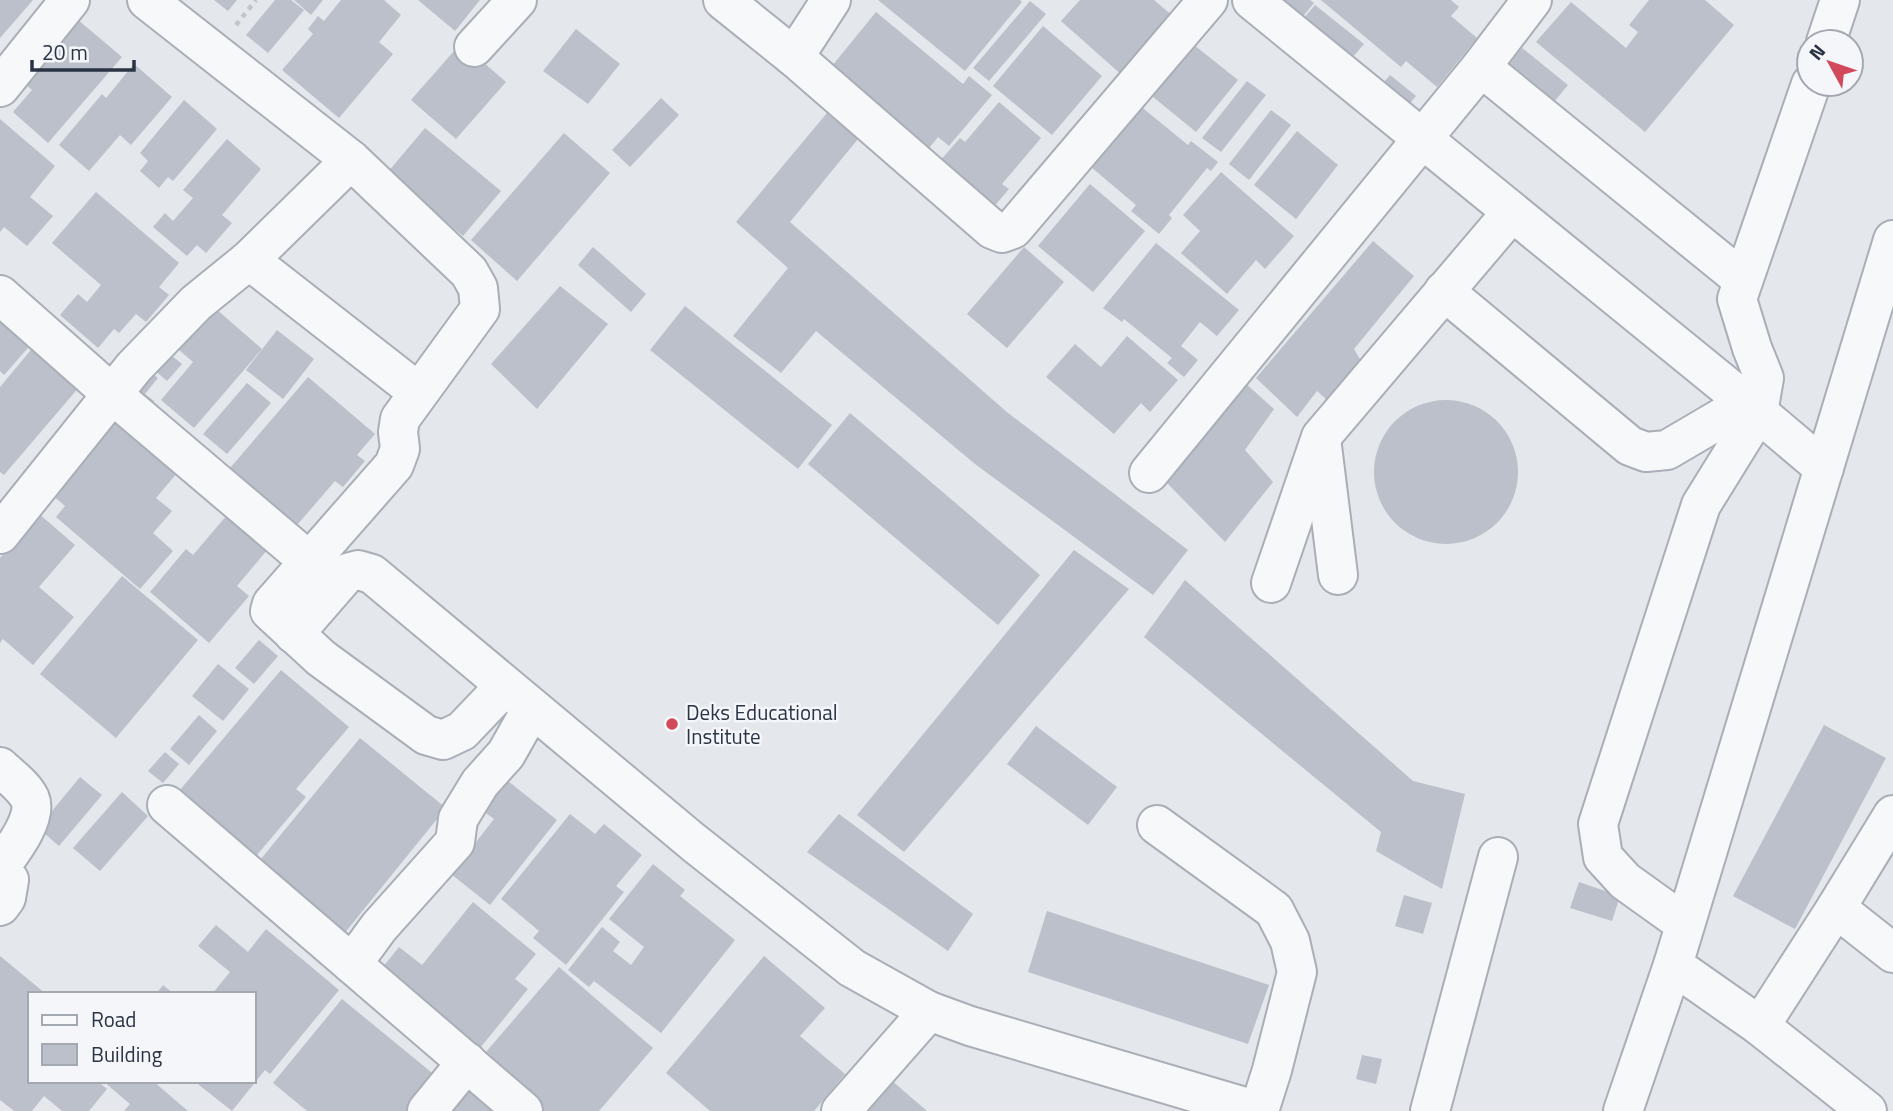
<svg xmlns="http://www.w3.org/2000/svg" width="1893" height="1111" font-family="'Titillium Web',sans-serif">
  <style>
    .building { fill: #bbc0ca }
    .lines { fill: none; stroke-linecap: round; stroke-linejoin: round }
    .minor-casing { stroke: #a9aeb7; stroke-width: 42 }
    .path { stroke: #c2c5cb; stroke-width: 4.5; stroke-dasharray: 5 5; stroke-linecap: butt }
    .minor { stroke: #f7f8fa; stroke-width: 38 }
    .poi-dot { fill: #d1495b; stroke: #f4f6f9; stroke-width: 2.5 }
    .labels { text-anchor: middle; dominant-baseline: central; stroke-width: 5; stroke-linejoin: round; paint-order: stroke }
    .poi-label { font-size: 21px; fill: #2b3445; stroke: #f4f6f9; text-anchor: start }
  </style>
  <rect width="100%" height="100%" fill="#e4e7ec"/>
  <g class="building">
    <polygon points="0,0 33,0 0,38"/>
    <polygon points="214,0 237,0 228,11"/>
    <polygon points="275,0 291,0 304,10 268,53 246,35"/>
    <polygon points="294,0 323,0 311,15"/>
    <polygon points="341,0 384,0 401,15 379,42 393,54 339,118 282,70 313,34 308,29 318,16 324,21"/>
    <polygon points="418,0 480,0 455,31"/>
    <polygon points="878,0 1020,0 1022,2 965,71"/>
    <polygon points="1080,0 1154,0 1174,17 1123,76 1061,21"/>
    <polygon points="1276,0 1310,0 1314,3 1300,20"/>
    <polygon points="1321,0 1451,0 1459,7 1451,16 1477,38 1437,87 1406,61 1401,67"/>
    <polygon points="1649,0 1705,0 1734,25 1645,132 1536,42 1571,2 1626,48 1638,32 1629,25"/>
    <polygon points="1030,1 1046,14 989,81 973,68"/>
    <polygon points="1315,5 1364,44 1352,58 1304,18"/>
    <polygon points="876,12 963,84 969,76 992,95 949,146 938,137 921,158 823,77"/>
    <polygon points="71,14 122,57 48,143 13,112 32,90 17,77"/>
    <polygon points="1043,26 1102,76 1052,135 993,86"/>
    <polygon points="576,29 620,64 588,104 543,71"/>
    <polygon points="1189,41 1238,80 1196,132 1147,92"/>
    <polygon points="461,43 506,82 456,139 411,100"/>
    <polygon points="1522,48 1568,85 1544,114 1499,76"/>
    <polygon points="134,64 172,97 131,145 120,135 89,171 59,145 102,94 106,98"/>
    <polygon points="1390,75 1416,96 1405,109 1379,88"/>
    <polygon points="1247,81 1266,95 1221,152 1202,138"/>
    <polygon points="1128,96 1188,145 1191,141 1218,162 1211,171 1207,168 1169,215 1172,218 1159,234 1131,211 1136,205 1078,156"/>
    <polygon points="661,98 679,115 630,167 612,150"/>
    <polygon points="184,100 217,129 173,181 168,177 159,188 140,171 148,161 140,153"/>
    <polygon points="999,102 1041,138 1002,184 1009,189 992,209 938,163 960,138 965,142"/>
    <polygon points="1271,110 1291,125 1249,180 1229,164"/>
    <polygon points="827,113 858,139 790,222 1008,413 1188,550 1153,595 975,464 816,331 781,373 733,336 788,268 736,222"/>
    <polygon points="0,119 55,166 30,197 53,216 27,246 4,227 0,232"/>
    <polygon points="425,128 501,191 463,236 387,173"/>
    <polygon points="1297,131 1338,165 1296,219 1254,185"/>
    <polygon points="564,133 610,173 517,281 471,240"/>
    <polygon points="227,139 261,169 222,215 232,223 206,253 197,245 187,256 153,227 165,213 173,221 193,198 183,190"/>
    <polygon points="1221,172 1294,236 1265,269 1256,260 1227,294 1181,253 1200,231 1183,215"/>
    <polygon points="1090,184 1145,231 1093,292 1038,246"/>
    <polygon points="96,192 179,263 159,287 169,295 146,322 136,314 119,333 114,329 98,348 60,315 78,294 87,302 101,285 52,243"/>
    <polygon points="1373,241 1414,276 1354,349 1361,361 1327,400 1317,391 1297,417 1256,378"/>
    <polygon points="1156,243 1239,310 1217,336 1200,322 1181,346 1198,360 1184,377 1167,363 1172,358 1124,319 1122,322 1103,308"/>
    <polygon points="593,247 646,294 631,312 578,265"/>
    <polygon points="1024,247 1064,282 1007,348 967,314"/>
    <polygon points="560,286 608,324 537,409 491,364"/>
    <polygon points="208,302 262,349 194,428 161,400 193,362 172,344"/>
    <polygon points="685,306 832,425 798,469 650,350"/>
    <polygon points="0,310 35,340 4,375 0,371"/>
    <polygon points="277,330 314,359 283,399 246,370"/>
    <polygon points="1127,336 1178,380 1150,412 1141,403 1114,434 1046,377 1075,344 1101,367"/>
    <polygon points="40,339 86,379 4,475 0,472 0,387"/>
    <polygon points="166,351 182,364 167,381 152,368"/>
    <polygon points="149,371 158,378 145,394 154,401 149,407 130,392"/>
    <polygon points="308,377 375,434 357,455 365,461 343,487 335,481 291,532 224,475"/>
    <polygon points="1244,382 1274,409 1245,450 1273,482 1225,542 1164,480"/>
    <polygon points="247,383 271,403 227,454 203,434"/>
    <circle cx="1446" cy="472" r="72"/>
    <polygon points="850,413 1040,575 998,625 808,464"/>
    <polygon points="116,418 178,472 156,498 172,511 153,533 173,551 140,589 56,517 65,506 51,494"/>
    <polygon points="233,508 273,543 237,586 249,596 209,643 150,592 186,549 193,555"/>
    <polygon points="38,513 75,545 39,587 74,617 33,665 3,639 0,643 0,558"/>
    <polygon points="1074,550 1129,589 904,852 857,815"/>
    <polygon points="122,576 198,640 116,738 40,674"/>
    <polygon points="1185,580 1413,781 1465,794 1442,889 1376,851 1381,832 1144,637"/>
    <polygon points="259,640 278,656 254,684 235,668"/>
    <polygon points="218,664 249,689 223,721 192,696"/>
    <polygon points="281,670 349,727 296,789 306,797 251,862 174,797"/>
    <polygon points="199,715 217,731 189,765 170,749"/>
    <polygon points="1824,725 1886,758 1795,929 1733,896"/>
    <polygon points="1036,726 1117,787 1088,825 1007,764"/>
    <polygon points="360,738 446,808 343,935 256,865"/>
    <polygon points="165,752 179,764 163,783 148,771"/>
    <polygon points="80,777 102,795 59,846 38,828"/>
    <polygon points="503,777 557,820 490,905 451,874 494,819 479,808"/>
    <polygon points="122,792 148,816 100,871 73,848"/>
    <polygon points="570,814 595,834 604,824 642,855 616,886 624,892 566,965 533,938 539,931 501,899"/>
    <polygon points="839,814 973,914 948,951 807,852"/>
    <polygon points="653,864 685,890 680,896 735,940 661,1033 594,981 589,987 568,970 602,927 620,942 613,951 631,965 644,947 609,919"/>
    <polygon points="1579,882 1620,896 1612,921 1570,908"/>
    <polygon points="1404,895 1432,903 1423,934 1395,926"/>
    <polygon points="473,902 536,954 515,979 528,989 476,1053 378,973 399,947 422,965"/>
    <polygon points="1047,911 1269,985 1248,1044 1028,972"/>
    <polygon points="216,925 248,952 266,929 339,990 270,1074 265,1070 232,1111 194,1081 254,1081 254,994 212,994 230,972 198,946"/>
    <polygon points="0,956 46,994 30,994 30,1081 97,1081 107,1089 89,1111 62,1111 44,1096 32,1111 14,1111 0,1100"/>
    <polygon points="764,956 825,1008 800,1036 845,1074 814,1111 710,1111 666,1073"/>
    <polygon points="559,967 653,1048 599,1111 541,1111 480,1059"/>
    <polygon points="163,985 174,994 156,994"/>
    <polygon points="342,999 437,1077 410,1111 307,1111 273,1083"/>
    <polygon points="1362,1055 1382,1059 1376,1084 1356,1079"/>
    <polygon points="891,1080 927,1111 865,1111"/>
    <polygon points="103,1081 153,1081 188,1111 124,1111 130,1104"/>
    <polygon points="469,1082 501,1111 444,1111"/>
  </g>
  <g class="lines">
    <defs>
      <g id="minor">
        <polyline points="147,0 351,160 469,272 478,288 480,309 400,419 398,432 400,449 394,465 272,604 270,611 321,658 426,735 443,740 462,731 505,686"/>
        <polyline points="723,0 794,57 831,0"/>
        <polyline points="1252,0 1747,403 1824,468"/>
        <polyline points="1826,42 1840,0"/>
        <polyline points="474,47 517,0"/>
        <polyline points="794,57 992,229 1002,233 1013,229 1208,0"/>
        <polyline points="1481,67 1743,280"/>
        <polyline points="0,87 70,0"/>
        <polyline points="249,260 418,392"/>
        <polyline points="1444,291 1630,446 1646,452 1667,450 1747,403"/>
        <polyline points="0,295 112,394 310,562"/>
        <polyline points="1322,446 1338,575"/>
        <polyline points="1149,473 1481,67 1532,0"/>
        <polyline points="0,534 134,367 196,303 249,260 351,160"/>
        <polyline points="1271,583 1321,437 1512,212"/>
        <polyline points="294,634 347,573 358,570 372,574 693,842 852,968 929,1011 970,1026 1258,1111"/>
        <path d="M 0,767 C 10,777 24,786 30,799 C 38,818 11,852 0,867"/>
        <polyline points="167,805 523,1111"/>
        <polyline points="1157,825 1274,910 1290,941 1297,972 1272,1070 1259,1111"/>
        <polyline points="0,872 9,880 6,898 0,906"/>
        <polyline points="1836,908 1893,815"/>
        <polyline points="1685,924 1625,881 1603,857 1598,824 1701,505 1758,413 1764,378 1752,348 1737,299 1811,84"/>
        <polyline points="352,964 379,927 455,842 458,819 480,783 506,754 532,708"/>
        <polyline points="1673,965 1760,1026 1867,1111"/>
        <polyline points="1760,1026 1836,908 1893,953"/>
        <polyline points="427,1111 467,1062"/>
        <polyline points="841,1111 929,1011"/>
        <polyline points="1430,1111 1498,857"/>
        <polyline points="1623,1111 1673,965 1893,240"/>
      </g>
    </defs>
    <use href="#minor" class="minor-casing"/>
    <polyline class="path" points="236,25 256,0"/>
    <use href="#minor" class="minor"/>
  </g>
  <circle class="poi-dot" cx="672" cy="724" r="7"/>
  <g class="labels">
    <g class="poi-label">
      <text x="686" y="712">Deks Educational<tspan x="686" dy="24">Institute</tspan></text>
    </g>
  </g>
  <rect x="28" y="992" width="228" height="91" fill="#f4f6f9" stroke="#a4a8b1" stroke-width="2"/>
  <rect x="42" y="1015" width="35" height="10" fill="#f7f8fa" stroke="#a4a8b1" stroke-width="2"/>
  <text x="91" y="1027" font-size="21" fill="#2b3445">Road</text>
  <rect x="42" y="1044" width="35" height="21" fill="#bbc0ca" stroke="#a4a8b1" stroke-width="2"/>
  <text x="91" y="1062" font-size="21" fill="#2b3445">Building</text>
  <g transform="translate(1830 63) rotate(310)"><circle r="33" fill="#f4f6f9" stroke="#a4a8b1" stroke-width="2"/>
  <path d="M0-5L12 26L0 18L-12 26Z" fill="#d1495b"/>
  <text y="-10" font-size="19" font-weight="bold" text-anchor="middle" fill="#2b3445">N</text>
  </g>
  <path d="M32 60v10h102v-10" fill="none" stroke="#2b3445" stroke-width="3.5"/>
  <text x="42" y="60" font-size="21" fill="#2b3445" stroke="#f4f6f9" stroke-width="5" paint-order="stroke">20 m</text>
</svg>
